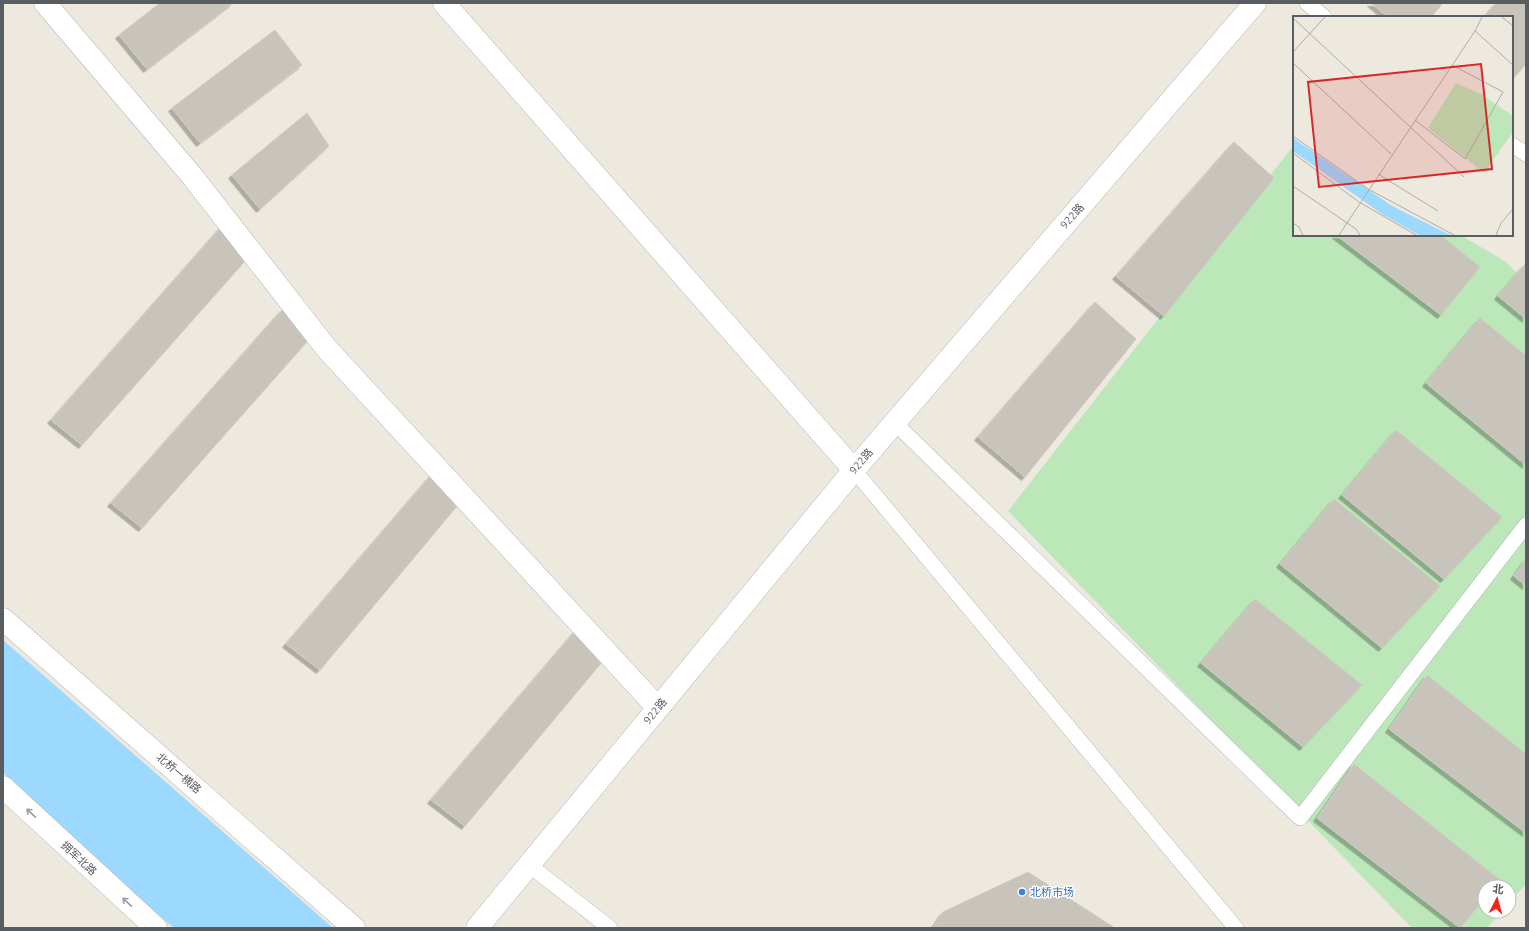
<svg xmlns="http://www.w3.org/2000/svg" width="1529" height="931" font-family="Ubuntu,'Noto Sans SC',sans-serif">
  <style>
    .green { fill: #bbe7b9 }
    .water { fill: #9dd9ff }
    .building { fill: #c8c4bc; stroke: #d2cabd; filter: url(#shadow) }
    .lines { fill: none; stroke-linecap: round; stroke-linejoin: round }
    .lane-casing { stroke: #b5b9be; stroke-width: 16 }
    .street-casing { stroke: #b5b9be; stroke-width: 23 }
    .secondary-casing { stroke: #b5bac0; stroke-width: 23 }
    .lane { stroke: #fff; stroke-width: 15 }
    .street { stroke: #fff; stroke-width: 22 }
    .secondary { stroke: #fff; stroke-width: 22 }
    .oneway { stroke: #9b9ea1 }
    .shop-dot { fill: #3f7fe0; stroke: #fff; stroke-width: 1.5 }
    .labels { text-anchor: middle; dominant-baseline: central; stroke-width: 3; stroke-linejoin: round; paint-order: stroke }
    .street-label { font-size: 11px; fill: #585d62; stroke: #fff }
    .shop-label { font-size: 11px; fill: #366cbe; stroke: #fff; text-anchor: start }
    .inset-road { fill: none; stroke: #adada9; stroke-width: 1 }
    .view { fill: #d62828; fill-opacity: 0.15; stroke: #d62828; stroke-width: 2 }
    .inset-edge { fill: none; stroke: #585d62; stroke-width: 2 }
  </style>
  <defs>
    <filter id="shadow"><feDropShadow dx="-3.5" dy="3.5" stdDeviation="0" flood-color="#0004"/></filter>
  </defs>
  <rect width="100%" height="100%" fill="#ede9df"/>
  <polygon class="green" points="1294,145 1294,235 1460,235 1503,260 1526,281 1526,884 1509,903 1509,887 1485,887 1485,911 1502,911 1487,928 1412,928 1008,511"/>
  <polygon class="water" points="3,640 333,928 174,928 155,912 3,773"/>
  <g class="building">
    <polygon points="160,3 233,3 147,69 119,35"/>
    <polygon points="1371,3 1443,3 1431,17 1388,17"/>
    <polygon points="1496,3 1526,3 1526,64 1512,80 1512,17 1484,17"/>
    <polygon points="275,30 302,65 200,143 172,108"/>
    <polygon points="307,113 329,146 260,209 232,175"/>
    <polygon points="1234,142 1274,178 1164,316 1116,276"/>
    <polygon points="222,226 252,253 82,445 51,420"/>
    <polygon points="1336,235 1440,235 1480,267 1441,315"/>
    <polygon points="1526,263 1526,319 1498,296"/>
    <polygon points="1095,302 1136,339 1025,477 978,437"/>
    <polygon points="282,310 312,336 142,528 111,503"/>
    <polygon points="1480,318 1526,356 1526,465 1426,383"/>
    <polygon points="1396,430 1502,517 1444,579 1342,495"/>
    <polygon points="433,473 462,500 320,670 286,644"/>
    <polygon points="1334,499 1440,586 1382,648 1280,564"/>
    <polygon points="1526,559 1526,586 1514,576"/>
    <polygon points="1255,599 1362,685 1303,747 1201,663"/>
    <polygon points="577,629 607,656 465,826 431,800"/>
    <polygon points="1427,675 1526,754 1526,833 1389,729"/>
    <polygon points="1354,764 1500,880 1494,887 1485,887 1485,898 1460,928 1317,818"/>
    <polygon points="1028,872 1115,928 933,928 943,912"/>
  </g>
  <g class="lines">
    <defs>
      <g id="lane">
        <polyline points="1307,3 1324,17"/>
        <polyline points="1512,145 1526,154"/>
        <polyline points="898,426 1300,818 1526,525"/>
        <polyline points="854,470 1236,928"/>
        <polyline points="529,865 610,928"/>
      </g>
      <g id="street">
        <polyline points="45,3 192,176 327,349 658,708"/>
        <polyline points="444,3 854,470"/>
        <polyline points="3,619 354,928"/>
        <polyline points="3,787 156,928"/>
      </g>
      <polyline id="secondary" points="477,928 854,470 1255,3"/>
    </defs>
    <use href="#lane" class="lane-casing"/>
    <use href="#street" class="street-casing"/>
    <use href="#secondary" class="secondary-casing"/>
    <use href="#lane" class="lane"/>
    <use href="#street" class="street"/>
    <use href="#secondary" class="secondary"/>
  </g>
  <defs><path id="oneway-shaft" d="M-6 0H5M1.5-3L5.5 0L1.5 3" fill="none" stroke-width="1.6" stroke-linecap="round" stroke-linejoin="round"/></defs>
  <g class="oneway">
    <use href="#oneway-shaft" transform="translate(31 813) rotate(-137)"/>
    <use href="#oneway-shaft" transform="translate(127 902) rotate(-137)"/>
  </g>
  <circle class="shop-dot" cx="1022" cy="892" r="4"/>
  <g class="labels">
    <g class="street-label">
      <text transform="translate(1072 216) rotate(-49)">922路</text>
      <text transform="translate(861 461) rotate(-50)">922路</text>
      <text transform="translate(655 711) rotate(-51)">922路</text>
      <text transform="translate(179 773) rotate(41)">北桥一横路</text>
      <text transform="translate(79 858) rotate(43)">拥军北路</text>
    </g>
    <g class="shop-label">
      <text x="1030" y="892">北桥市场</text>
    </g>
  </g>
  <g transform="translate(1293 16)">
    <rect width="220" height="220" fill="#ede9df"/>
    <path d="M 163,67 L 188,78 L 220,100 L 220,116 L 191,157 L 135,112 Z" fill="#bbe7b9"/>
    <path d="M 0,122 L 99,190 L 157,219 L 126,219 L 89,198 L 0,135 Z" fill="#9dd9ff"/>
    <path class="inset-road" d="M 209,1 L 220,10M 0,2 L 171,161M 182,15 L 220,49M 0,36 L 32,1M 0,47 L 98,138M 122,104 L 172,143 L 210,76 L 159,49M 0,120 L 75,173 L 161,219M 0,137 L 66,186 L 123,219M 85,158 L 145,195M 0,170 L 63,213 L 67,219M 0,207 L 6,211 L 10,219M 46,219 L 182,15 L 189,1M 203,219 L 208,207 L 220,193"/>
    <path class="view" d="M 188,48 L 199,153 L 26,171 L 15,66 Z"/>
    <rect width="220" height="220" class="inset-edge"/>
  </g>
  <rect width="1529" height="931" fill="none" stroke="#585d62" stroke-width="8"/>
  <g transform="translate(1497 899) rotate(6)"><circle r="19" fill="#ffffff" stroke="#bcbec0"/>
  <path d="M0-3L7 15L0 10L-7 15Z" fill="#f6221c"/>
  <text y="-6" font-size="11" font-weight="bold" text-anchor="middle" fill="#585d62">北</text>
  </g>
</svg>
